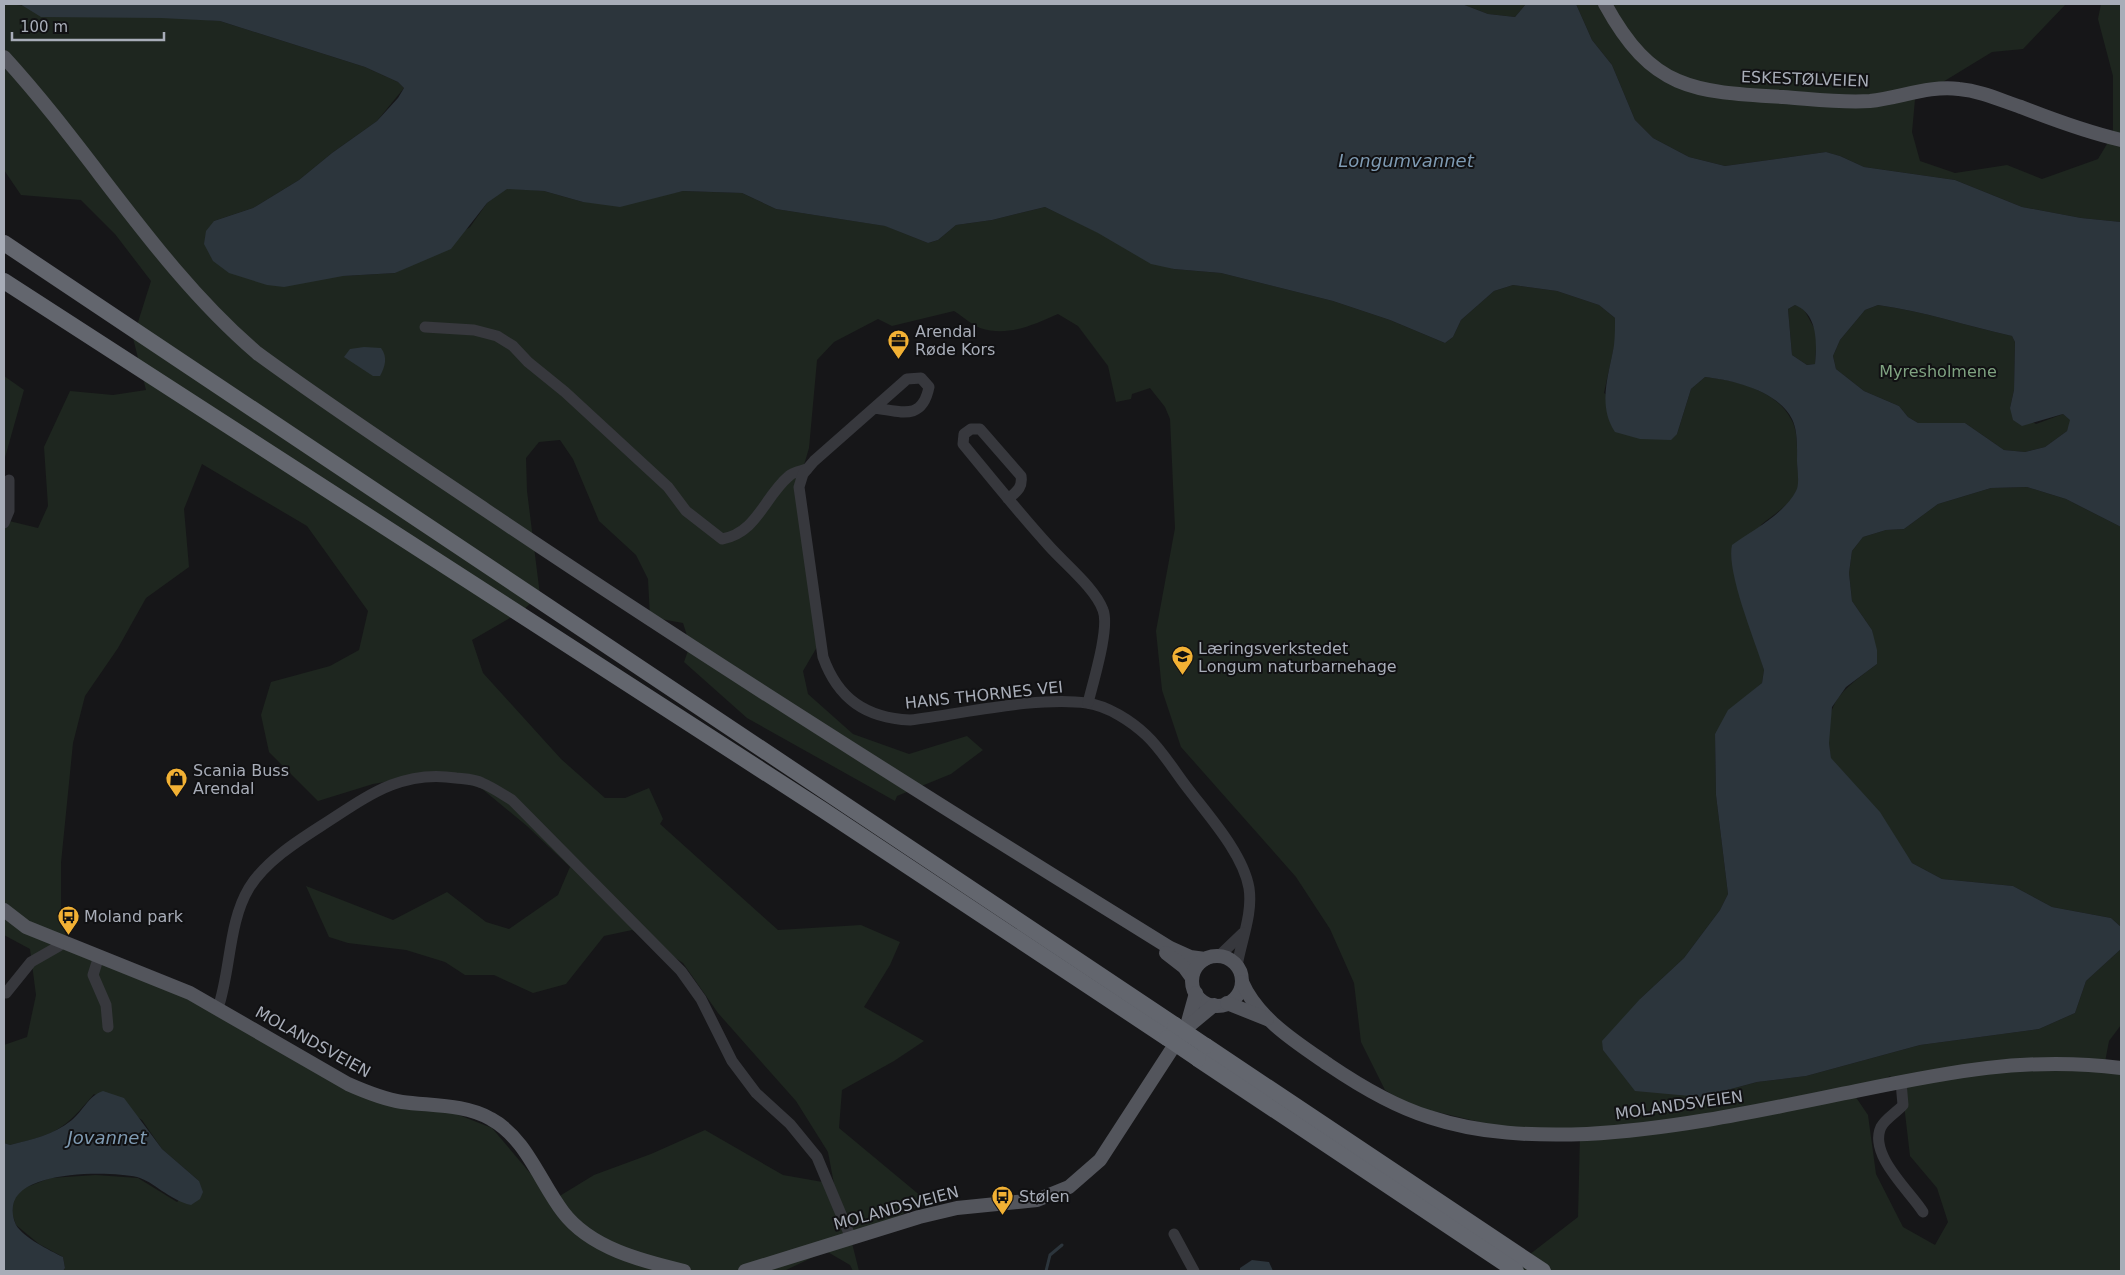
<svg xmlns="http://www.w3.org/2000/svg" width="2125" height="1275" font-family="'DejaVu Sans',sans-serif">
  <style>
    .green { fill: #1e261f; fill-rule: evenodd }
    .water { fill: #2c353c; fill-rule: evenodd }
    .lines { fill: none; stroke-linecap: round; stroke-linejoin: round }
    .stream { stroke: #2c353c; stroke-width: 3 }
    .minor { stroke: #37383d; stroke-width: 11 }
    .major { stroke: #53555c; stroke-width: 14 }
    .highway { stroke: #63666e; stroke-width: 16 }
    .highway-bridge { stroke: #63666e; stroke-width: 16 }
    .labels { text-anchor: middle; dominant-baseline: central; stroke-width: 4; stroke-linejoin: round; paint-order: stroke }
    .street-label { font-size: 16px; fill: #a8adb8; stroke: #111113 }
    .poi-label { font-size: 16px; fill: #a8adb8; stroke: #111113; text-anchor: start }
    .park-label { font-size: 16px; fill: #7fa381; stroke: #111113 }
    .water-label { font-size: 18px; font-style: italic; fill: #7f9bb3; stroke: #111113 }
  </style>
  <rect width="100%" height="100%" fill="#161618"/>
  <g class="green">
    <path d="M 4,4 L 220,21 L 365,67 L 398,82 L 404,88 L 377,121 L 332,153 L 299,180 L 253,208 L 214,221 L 343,276 L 395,273 L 470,227 L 487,203 L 507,188 L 544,191 L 583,202 L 663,195 L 683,191 L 742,193 L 776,209 L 886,226 L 928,243 L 938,240 L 956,225 L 992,220 L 1045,207 L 1174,269 L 1221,273 L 1333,301 L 1390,320 L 1445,343 L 1453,337 L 1461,320 L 1494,291 L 1513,285 L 1557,291 L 1599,305 L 1615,318 L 1615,342 L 1604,393 L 1677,434 L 1691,389 L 1705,377 C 1735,380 1776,390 1791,419 C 1798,430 1797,447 1797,460 C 1797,468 1800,483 1797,490 C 1790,505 1773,515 1761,525 L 1753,633 L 1764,670 L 1762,683 L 1748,695 L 1715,734 L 1716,795 L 1728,894 L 1720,910 L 1684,958 L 1640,999 L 1701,1097 L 1757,1082 L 1806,1076 L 1920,1045 L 2039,1029 L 2075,1013 L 2086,981 L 2121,949 L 2121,1025 L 2109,1041 L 2105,1062 L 2121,1066 L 2121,1271 L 1508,1271 L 1578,1217 L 1580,1135 L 1496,1126 L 1433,1111 L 1422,1113 L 1385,1090 L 1361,1042 L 1354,983 L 1330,929 L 1296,877 L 1181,747 L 1162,690 L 1156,631 L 1175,528 L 1170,419 L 1165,407 L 1150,388 L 1132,394 L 1131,399 L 1116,402 L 1108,366 L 1078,326 L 1058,314 C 1033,325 1008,337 980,328 C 972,325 962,316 954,311 L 892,326 L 878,319 L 834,342 L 817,360 L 809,448 L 799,482 L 817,647 L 803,671 L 808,694 L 853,734 L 909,754 L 967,736 L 983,750 L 951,774 L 897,796 L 895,801 L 747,718 L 684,662 L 690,645 L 683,623 L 650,617 L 648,579 L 636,555 L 599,521 L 573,459 L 560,440 L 539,442 L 526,458 L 527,491 L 540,595 L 522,611 L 472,640 L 483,673 L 561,759 L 605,798 L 625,798 L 649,788 L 663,819 L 660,824 L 778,930 L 861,925 L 900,942 L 890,965 L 864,1007 L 924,1041 L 894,1061 L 842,1090 L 839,1128 L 928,1202 L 851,1239 L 859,1271 L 853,1271 L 850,1265 L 826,1251 L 784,1271 L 63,1271 L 65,1268 L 63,1257 L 39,1244 L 16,1225 L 12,1213 L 14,1199 L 22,1189 L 50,1178 L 96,1175 L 138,1178 L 177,1202 L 199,1181 L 162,1149 L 142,1120 L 94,1094 C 63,1131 56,1134 10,1145 L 4,1143 L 4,1045 L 27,1037 L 36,995 L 30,949 L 4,935 L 4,515 L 5,520 L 38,528 L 48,506 L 44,447 L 70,391 L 113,395 L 146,390 L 133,338 L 151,281 L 115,234 L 81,200 L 21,195 L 4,170 ZM 202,464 L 307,526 L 368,611 L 359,650 L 330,666 L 271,682 L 261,715 L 269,752 L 318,801 L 373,784 L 431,774 L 481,788 L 527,826 L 570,867 L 558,895 L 509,929 L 486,922 L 447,892 L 393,920 L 306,886 L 329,937 L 348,943 L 406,950 L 445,962 L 465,975 L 494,975 L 533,993 L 566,984 L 604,936 L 632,930 L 683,963 L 718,1013 L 796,1101 L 828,1152 L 834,1184 L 783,1175 L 705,1130 L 651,1154 L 594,1175 L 558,1197 L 530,1173 L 492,1128 L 441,1108 L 338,1079 L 176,993 L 68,941 L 61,922 L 61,863 L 73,743 L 85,696 L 118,648 L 146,598 L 189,567 L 184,509 ZM 1890,1076 L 1903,1096 L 1910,1156 L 1937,1188 L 1948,1222 L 1935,1245 L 1903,1227 L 1876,1174 L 1868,1115 L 1855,1096 Z"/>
    <polygon points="1462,4 1526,4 1515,17 1488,14"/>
    <polygon points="1576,4 2066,4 2023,49 1992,52 1915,99 1912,132 1920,161 1955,173 2007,165 2042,179 2098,159 2113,134 2113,76 2098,19 2101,4 2121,4 2121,222 2081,218 2022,207 1955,180 1864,167 1840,156 1826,152 1725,166 1689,157 1653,138 1635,120 1612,65 1592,40"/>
    <polygon points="1795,305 1803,308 1817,333 1815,364 1807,365 1792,355 1788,309"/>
    <path d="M 1878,305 C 1923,311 1967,326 2012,336 L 2015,342 L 2014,390 L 2010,408 L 2036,424 L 2063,414 L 2071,420 L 2067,431 L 2045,447 L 2025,452 L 2004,450 L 1965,423 L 1918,423 L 1908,417 L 1899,406 L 1864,391 L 1836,369 L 1833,356 L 1840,340 L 1865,310 Z"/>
    <polygon points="4,376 24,390 4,461"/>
    <path d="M 2027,487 L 2066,499 L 2121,527 L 2121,927 L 2111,918 L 2052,907 L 2013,886 L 1942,879 L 1912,863 L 1831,759 C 1822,704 1837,694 1877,664 L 1872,630 L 1852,601 L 1849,573 L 1852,551 L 1863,537 L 1886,530 L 1904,529 L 1938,504 L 1991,488 Z"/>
  </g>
  <g class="water">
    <path d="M 20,4 L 1462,4 L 1488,14 L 1515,17 L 1526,4 L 1576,4 L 1592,40 L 1612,65 L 1635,120 L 1653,138 L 1689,157 L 1725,166 L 1826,152 L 1840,156 L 1864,167 L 1955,180 L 2022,207 L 2081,218 L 2121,222 L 2121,527 L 2066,499 L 2027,487 L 1991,488 L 1938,504 L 1904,529 L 1886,530 L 1863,537 L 1852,551 L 1849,573 L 1852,601 L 1872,630 L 1877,650 L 1877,664 L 1846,687 L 1832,707 L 1829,743 L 1831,758 L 1880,812 L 1912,863 L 1942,879 L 2013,886 L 2052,907 L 2111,918 L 2121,927 L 2121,949 L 2086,981 L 2075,1013 L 2039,1029 L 1920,1045 L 1806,1076 L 1757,1082 L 1701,1097 L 1635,1091 L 1603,1050 L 1602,1041 L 1640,999 L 1684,958 L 1720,910 L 1728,894 L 1716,795 L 1715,734 L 1728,710 L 1762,683 L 1764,670 C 1755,640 1726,572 1732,545 C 1753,530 1783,515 1796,491 C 1800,484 1797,469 1797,461 C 1797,448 1798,431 1792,419 C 1778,391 1733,380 1705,377 L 1691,389 L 1677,434 L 1671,440 L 1640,439 L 1615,432 C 1597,405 1609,375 1614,345 C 1615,336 1615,327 1615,318 L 1599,305 L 1557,291 L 1513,285 L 1494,291 L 1461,320 L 1453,337 L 1445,343 L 1390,320 L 1333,301 L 1221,273 L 1174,269 L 1151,264 L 1098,233 L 1045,207 L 992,220 L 956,225 L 938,240 L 928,243 L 885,226 L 776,209 L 742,193 L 683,191 L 620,207 L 583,202 L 544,191 L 507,189 L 487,203 L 451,249 L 395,273 L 343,276 L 284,287 L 267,285 L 229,273 L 213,261 L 204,244 L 206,231 L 214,221 L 253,208 L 299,180 L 332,153 L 377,121 L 398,98 L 404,88 L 398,82 L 365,67 L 220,21 L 161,18 L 41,17 ZM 1795,305 C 1818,314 1817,343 1815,364 L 1807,365 L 1792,355 L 1788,309 ZM 1878,305 C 1923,311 1967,326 2012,336 L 2015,342 L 2014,390 L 2010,408 L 2013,420 L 2022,426 L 2063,414 L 2070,420 L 2067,431 L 2045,447 L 2025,452 L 2004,450 L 1965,423 L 1918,423 L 1908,417 L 1899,406 L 1864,391 L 1836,369 L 1833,356 L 1840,340 L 1865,310 Z"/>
    <path d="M 364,347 L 381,348 C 388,357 385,367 380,376 L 373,376 L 344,357 L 350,349 Z"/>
    <path d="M 103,1091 L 124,1098 L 162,1149 L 199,1181 L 203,1192 L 200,1199 L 191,1205 C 169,1200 153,1181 137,1177 C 109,1171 18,1170 13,1206 C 12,1212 13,1219 16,1225 C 24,1238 49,1250 63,1257 L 65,1268 L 63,1271 L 4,1271 L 4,1143 L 10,1145 C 33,1139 53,1135 72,1120 C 84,1110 88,1096 103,1091 Z"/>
    <polygon points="1252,1260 1269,1262 1273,1271 1240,1271 1240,1268"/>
  </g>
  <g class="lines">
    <polyline class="stream" points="1046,1271 1050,1255 1062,1245"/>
    <g class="minor">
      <path d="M 425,327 L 474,330 L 497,336 L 513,346 L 528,362 L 565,392 L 668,487 L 686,511 L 722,539 C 757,533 764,497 789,476 C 793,472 801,471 807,469"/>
      <path d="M 874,408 C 900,411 922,422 929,387 L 921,378 L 907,379 L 814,461 L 803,474 L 799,487 L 823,657 C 838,699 866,718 910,720 C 962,714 1037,696 1087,703 C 1108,706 1131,721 1146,735 C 1162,750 1173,769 1186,786 C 1207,814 1243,853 1249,888 C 1253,914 1241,941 1237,966"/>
      <path d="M 1008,499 C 1016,492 1023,488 1021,476 L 980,429 L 971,429 L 964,434 L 963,444 C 991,478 1019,513 1049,546 C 1065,564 1095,588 1103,610 C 1110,628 1093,682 1088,703"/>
      <polyline points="4,523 9,511 9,480"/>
      <polyline points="99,956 93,975 106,1005 108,1027"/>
      <polyline points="1219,956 1243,933"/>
      <polyline points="6,993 31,962 59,946 61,942"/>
      <path d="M 218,1008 C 231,970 228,923 249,888 C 265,862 296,842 321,826 C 365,798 400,769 456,778 C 464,779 474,779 482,783 C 492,787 502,794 512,800 L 681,971 L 701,999 L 732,1061 L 756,1093 L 790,1124 L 817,1157 L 851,1238"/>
      <path d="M 1901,1082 L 1903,1105 C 1897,1112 1885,1119 1881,1127 C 1868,1155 1911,1192 1923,1212"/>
      <polyline points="1174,1234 1194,1271"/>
    </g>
    <g class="major">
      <path d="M 1605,4 C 1652,90 1693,92 1783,97 C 1812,99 1841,103 1870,101 C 1900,98 1929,85 1959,89 C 1981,91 2000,100 2021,107 C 2054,120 2087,132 2121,140"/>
      <path d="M 4,57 C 92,153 158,268 257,353 C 332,408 410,459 487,511 C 711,662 940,806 1170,948 L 1190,957 L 1205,959"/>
      <path d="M 4,910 L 26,927 L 190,993 L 348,1084 C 366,1092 383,1099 402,1102 C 431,1106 465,1104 491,1119 C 526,1138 540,1182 563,1212 C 590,1248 642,1261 684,1271"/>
      <polyline points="1166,953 1184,967 1192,978"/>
      <circle cx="1217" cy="981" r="25"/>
      <path d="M 1242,982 C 1258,1019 1297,1043 1329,1065 C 1360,1086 1393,1106 1429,1117 C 1480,1134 1534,1136 1587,1134 C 1678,1129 1767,1109 1856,1091 C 1948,1072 2027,1056 2121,1068"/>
      <polyline points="1227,1003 1267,1019"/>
      <polyline points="1186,1029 1196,993"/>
      <polyline points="745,1271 919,1217 957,1208 1037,1200 1069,1187 1100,1160 1185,1029 1214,1005"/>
    </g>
    <g class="highway">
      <polyline points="4,243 1175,1025"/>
      <polyline points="4,281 823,810 1167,1038"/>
      <polyline points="1206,1046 1543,1271"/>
      <polyline points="1198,1059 1516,1271"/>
    </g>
    <g class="highway-bridge">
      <polyline points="1175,1025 1206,1046"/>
      <polyline points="1167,1038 1198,1059"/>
    </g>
  </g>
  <defs>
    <symbol id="office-pin" viewBox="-11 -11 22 30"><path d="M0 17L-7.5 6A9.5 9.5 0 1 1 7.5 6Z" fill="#f2b134" stroke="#111113"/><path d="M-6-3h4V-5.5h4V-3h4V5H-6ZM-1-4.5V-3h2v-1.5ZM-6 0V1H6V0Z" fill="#111"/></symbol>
    <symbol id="school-pin" viewBox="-11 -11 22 30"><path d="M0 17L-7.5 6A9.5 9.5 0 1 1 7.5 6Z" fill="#f2b134" stroke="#111113"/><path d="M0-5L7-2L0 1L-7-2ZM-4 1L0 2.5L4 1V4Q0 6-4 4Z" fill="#111"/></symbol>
    <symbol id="shop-pin" viewBox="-11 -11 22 30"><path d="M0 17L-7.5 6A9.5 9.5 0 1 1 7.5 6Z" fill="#f2b134" stroke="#111113"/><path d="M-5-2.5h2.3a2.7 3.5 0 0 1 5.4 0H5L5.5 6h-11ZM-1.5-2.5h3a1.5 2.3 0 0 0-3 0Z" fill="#111"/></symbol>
    <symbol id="bus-pin" viewBox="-11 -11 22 30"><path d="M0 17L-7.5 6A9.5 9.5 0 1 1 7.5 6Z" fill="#f2b134" stroke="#111113"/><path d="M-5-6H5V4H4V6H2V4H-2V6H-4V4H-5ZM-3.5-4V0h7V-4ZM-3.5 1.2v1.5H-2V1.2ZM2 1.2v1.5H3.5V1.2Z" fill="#111"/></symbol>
  </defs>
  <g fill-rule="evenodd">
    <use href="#office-pin" x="886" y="328" width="25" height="34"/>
    <use href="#school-pin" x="1170" y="644" width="25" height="34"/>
    <use href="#shop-pin" x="164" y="766" width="25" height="34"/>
    <use href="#bus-pin" x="56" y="904" width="25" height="34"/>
    <use href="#bus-pin" x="990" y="1184" width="25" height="34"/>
  </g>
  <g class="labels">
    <g class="street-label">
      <text transform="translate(1805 79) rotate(2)">ESKESTØLVEIEN</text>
      <text transform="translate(984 695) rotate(-6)">HANS THORNES VEI</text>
      <text transform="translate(313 1042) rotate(29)">MOLANDSVEIEN</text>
      <text transform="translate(1679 1105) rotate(-8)">MOLANDSVEIEN</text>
      <text transform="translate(896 1208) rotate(-15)">MOLANDSVEIEN</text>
    </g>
    <g class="poi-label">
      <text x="915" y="331">Arendal<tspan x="915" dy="18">Røde Kors</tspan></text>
      <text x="1198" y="648">Læringsverkstedet<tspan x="1198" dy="18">Longum naturbarnehage</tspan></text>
      <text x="193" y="770">Scania Buss<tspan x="193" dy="18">Arendal</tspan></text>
      <text x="84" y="916">Moland park</text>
      <text x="1019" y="1196">Stølen</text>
    </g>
    <g class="park-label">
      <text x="1938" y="371">Myresholmene</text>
    </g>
    <g class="water-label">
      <text x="1406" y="160">Longumvannet</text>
      <text x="107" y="1137">Jovannet</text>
    </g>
  </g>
  <rect width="2125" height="1275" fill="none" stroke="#a8adb8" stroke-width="10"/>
  <path d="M12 32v8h152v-8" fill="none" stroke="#a8adb8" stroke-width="2.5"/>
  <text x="20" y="32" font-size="15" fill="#a8adb8" stroke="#111113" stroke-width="4" paint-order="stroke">100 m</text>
</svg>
